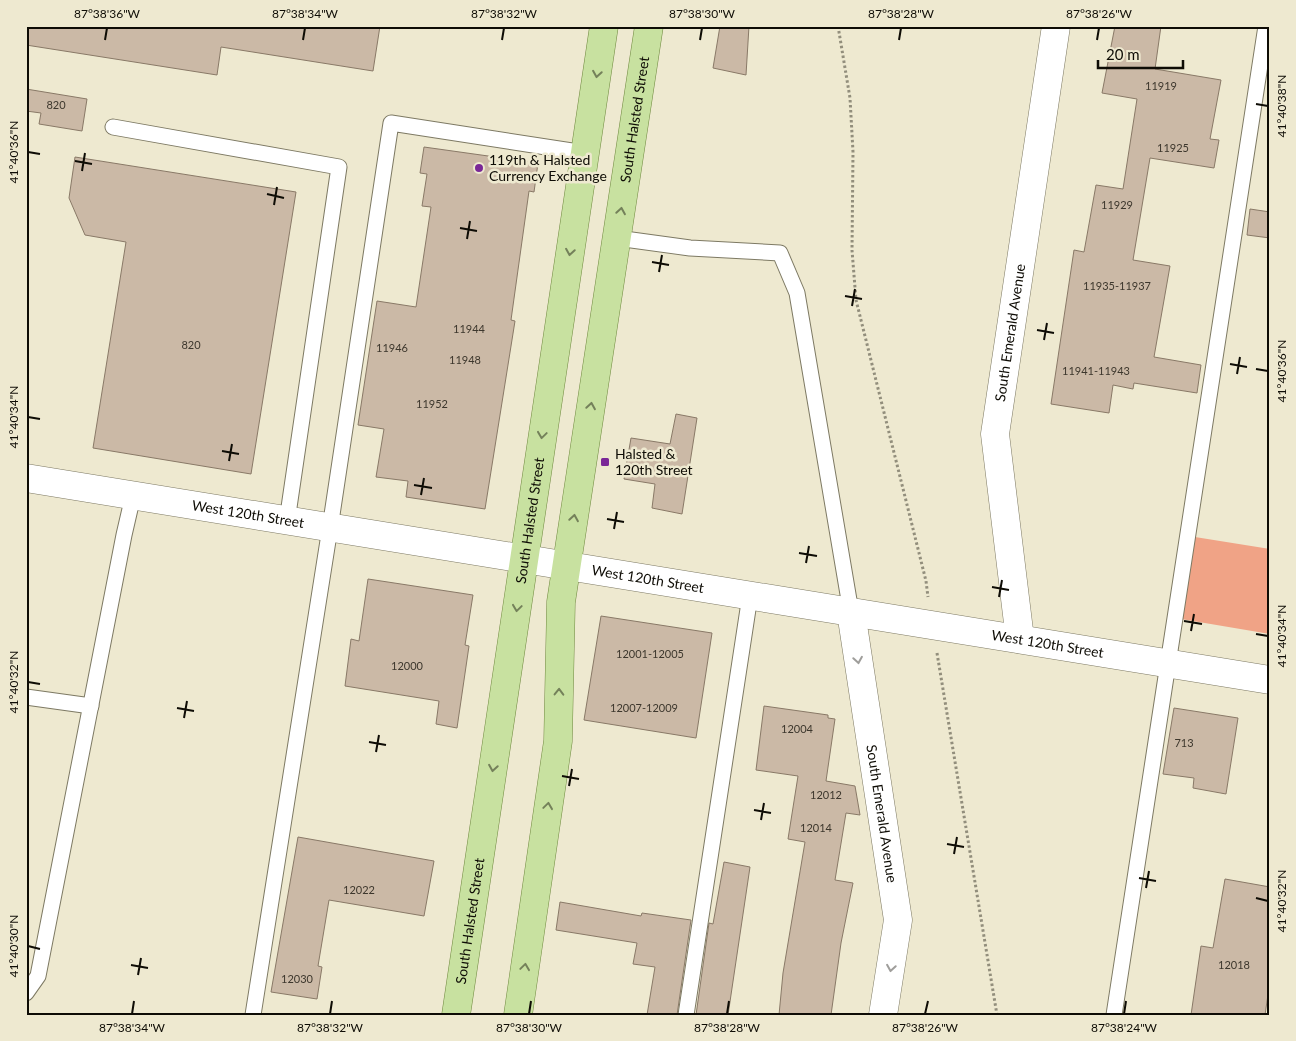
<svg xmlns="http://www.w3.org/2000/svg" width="1296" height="1041" viewBox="0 0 1296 1041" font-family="Lato,sans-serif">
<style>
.green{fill:#f0a386}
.building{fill:#cbb9a6;stroke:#897967}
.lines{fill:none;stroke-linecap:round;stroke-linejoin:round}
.lane-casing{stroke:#7d7963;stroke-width:17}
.street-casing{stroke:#7d7963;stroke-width:29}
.primary-casing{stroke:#708940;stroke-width:29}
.path{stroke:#928e7c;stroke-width:3;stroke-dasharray:2.5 2.5;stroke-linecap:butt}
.lane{stroke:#fff;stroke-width:15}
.street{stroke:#fff;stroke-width:28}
.primary{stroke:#c8e1a0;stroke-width:28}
.oneway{stroke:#74815a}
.oneway2{stroke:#9f9e9b}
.ticks{fill:none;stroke:#0e0c05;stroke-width:2}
.poi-dot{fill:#7a2797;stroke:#eee9d0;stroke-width:2}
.labels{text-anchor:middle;stroke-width:5;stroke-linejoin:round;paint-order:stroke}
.number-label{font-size:11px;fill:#3d372d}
.street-label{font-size:14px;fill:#0e0c05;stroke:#eee9d0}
.poi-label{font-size:14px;fill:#0e0c05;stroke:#eee9d0;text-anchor:start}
.neatline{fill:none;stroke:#0e0c05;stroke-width:2}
.ticks-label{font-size:12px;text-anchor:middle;fill:#0e0c05}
</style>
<rect width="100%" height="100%" fill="#eee9d0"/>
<polygon class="green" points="1195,537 1270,549 1270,634 1181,619"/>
<g class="building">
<polygon points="26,26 380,26 373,71 221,47 217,75 26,45"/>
<polygon points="720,26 749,26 746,75 713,68"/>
<polygon points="1115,26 1161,26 1155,69 1221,80 1210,139 1219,140 1214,168 1150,158 1133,260 1170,266 1154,357 1201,365 1197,393 1134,383 1133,389 1113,385 1109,413 1051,404 1074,250 1084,252 1096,185 1123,189 1137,99 1102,93"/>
<polygon points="26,89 87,99 82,131 39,124 41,113 26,111"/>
<polygon points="424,147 538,163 534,192 529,191 511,320 515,321 485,509 406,497 408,481 376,477 384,429 358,425 377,301 416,307 431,207 422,206 427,174 420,173"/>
<polygon points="75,157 296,192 251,474 93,448 126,242 85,235 69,198"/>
<polygon points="1250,209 1270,212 1270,238 1247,235"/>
<polygon points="676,414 697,418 682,514 652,508 655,484 624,479 631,438 670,444"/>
<polygon points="368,579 473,595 465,645 469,646 457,728 436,724 439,701 345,686 351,639 359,641"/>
<polygon points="601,616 712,633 696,738 584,720"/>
<polygon points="764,706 828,715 828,718 835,719 826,781 855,786 860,815 846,813 835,880 853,883 841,943 831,1015 779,1015 783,973 805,842 788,839 798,776 756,770"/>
<polygon points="1174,708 1238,718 1226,794 1193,788 1194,778 1163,774"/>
<polygon points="298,837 434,861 424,916 329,900 318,966 322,967 317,999 271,992"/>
<polygon points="724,862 750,867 728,1015 696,1015 709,923 713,924"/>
<polygon points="1225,879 1270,887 1270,981 1265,1015 1191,1015 1201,946 1213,948"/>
<polygon points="560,902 641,916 642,913 691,920 677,1015 647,1015 655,967 633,964 637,943 556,930"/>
</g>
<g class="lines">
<g class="lane-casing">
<g id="lane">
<polyline points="113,127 339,167 287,521"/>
<polyline points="617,238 690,248 780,253 797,293 851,612"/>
<polyline points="26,697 91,706"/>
<polyline points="26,993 38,976 124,535 133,496"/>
<polyline points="253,1015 330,528 391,123 585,153"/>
<polyline points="686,1015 750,596"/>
<polyline points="1114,1015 1266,26"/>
</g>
</g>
<g class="street-casing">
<g id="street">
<path id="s1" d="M26,478L1270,680"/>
<path id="s2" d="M851,612L898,920L883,1015"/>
<path id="s3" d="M1020,639L995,434L1056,26"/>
</g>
</g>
<g class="primary-casing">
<g id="primary">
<path id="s4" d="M456,1015L604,26"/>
<path id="s5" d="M518,1015L558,741L561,602L649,26"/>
</g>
</g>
<g class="path">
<polyline points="838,26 850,98 853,152 852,250 856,300 926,581 928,597"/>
<polyline points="937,653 997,1015"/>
</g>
<use href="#lane" class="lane"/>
<use href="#street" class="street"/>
<use href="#primary" class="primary"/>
</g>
<defs><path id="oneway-chevron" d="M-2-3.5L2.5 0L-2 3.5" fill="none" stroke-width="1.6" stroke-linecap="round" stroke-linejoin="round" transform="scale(1.25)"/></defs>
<g class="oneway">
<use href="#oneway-chevron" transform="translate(597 74) rotate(99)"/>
<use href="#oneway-chevron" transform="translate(621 211) rotate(-81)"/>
<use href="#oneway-chevron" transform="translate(570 252) rotate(99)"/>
<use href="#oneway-chevron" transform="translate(591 406) rotate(-81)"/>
<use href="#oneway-chevron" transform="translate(542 435) rotate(98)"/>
<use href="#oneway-chevron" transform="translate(574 518) rotate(-81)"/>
<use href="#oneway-chevron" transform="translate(517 608) rotate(98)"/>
<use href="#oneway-chevron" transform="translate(559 692) rotate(-89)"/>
<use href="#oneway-chevron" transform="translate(493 768) rotate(99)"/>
<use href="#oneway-chevron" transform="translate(548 806) rotate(-82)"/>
<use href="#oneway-chevron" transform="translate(525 967) rotate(-82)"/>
</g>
<g class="oneway2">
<use href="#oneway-chevron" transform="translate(858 660) rotate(81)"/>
<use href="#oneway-chevron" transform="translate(891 968) rotate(99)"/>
</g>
<path class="ticks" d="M105,40L107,28M303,40L305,28M502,40L504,28M700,40L702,28M899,40L901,28M1097,40L1099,28M1256,104L1268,106M28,152L40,154M75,161L92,164M82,171L85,153M267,194L284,198M274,205L277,187M460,228L477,231M467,239L470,221M652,262L669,265M659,272L662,255M845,296L862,299M852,306L855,289M1037,330L1054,333M1044,340L1047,323M1230,364L1247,367M1256,369L1268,371M1237,374L1240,357M28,417L40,419M222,451L239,454M229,461L232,444M414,485L432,488M421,495L424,478M607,519L624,522M614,529L617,512M799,553L817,556M806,563L809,546M992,587L1009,590M999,597L1002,580M1184,621L1202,624M1191,631L1194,614M1256,634L1268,636M28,682L40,684M177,708L194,711M184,718L187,701M369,742L386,745M376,752L379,735M562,776L579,779M569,786L572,769M754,810L771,813M761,820L764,803M947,844L964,847M954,854L957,837M1139,878L1156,881M1146,888L1149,871M1256,898L1268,901M28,946L40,949M131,965L148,968M138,975L141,958M132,1014L134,1001M330,1014L332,1001M529,1014L531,1001M727,1014L729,1001M925,1014L928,1001M1124,1014L1126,1001"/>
<g class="poi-dot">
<circle cx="479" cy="168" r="5"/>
<rect x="600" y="457" width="10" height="10" rx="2.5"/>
</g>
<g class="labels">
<g class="number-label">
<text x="1161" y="90">11919</text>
<text x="56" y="109">820</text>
<text x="1173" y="152">11925</text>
<text x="1117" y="209">11929</text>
<text x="1117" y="290">11935-11937</text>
<text x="469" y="333">11944</text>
<text x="191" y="349">820</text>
<text x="392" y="352">11946</text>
<text x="465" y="364">11948</text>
<text x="1096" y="375">11941-11943</text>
<text x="432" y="408">11952</text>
<text x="650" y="658">12001-12005</text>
<text x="407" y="670">12000</text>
<text x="644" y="712">12007-12009</text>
<text x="797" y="733">12004</text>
<text x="1184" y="747">713</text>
<text x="826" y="799">12012</text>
<text x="816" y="832">12014</text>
<text x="359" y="894">12022</text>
<text x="1234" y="969">12018</text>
<text x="297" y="983">12030</text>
</g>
<g class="street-label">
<text dy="5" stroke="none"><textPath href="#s5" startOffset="904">South Halsted Street</textPath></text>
<text dy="5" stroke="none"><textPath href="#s3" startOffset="309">South Emerald Avenue</textPath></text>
<text dy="5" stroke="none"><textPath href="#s1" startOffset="225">West 120th Street</textPath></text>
<text dy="5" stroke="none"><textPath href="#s4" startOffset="500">South Halsted Street</textPath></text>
<text dy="5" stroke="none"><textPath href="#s1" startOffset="630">West 120th Street</textPath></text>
<text dy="5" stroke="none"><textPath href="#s1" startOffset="1035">West 120th Street</textPath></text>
<text dy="5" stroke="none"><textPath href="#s2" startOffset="204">South Emerald Avenue</textPath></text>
<text dy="5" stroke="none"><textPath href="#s4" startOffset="95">South Halsted Street</textPath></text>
</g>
<g class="poi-label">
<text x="489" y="165">119th &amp; Halsted<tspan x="489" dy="16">Currency Exchange</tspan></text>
<text x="615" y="459">Halsted &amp;<tspan x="615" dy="16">120th Street</tspan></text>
</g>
</g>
<rect width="1296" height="1041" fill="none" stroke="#eee9d0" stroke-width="55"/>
<path d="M1098 60v8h85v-8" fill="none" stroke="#0e0c05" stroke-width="2.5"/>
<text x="1106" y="60" font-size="15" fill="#0e0c05" stroke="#eee9d0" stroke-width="4" paint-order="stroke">20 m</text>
<rect x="28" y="28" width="1240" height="986" class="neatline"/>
<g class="ticks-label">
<text x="107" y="18">87°38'36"W</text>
<text x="305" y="18">87°38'34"W</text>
<text x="504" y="18">87°38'32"W</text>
<text x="702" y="18">87°38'30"W</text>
<text x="901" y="18">87°38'28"W</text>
<text x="1099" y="18">87°38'26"W</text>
<text transform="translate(1282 106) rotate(-90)" y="4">41°40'38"N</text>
<text transform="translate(14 152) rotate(-90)" y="4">41°40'36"N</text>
<text transform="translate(1282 371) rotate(-90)" y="4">41°40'36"N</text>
<text transform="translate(14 417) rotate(-90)" y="4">41°40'34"N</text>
<text transform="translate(1282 636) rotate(-90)" y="4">41°40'34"N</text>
<text transform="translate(14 682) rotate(-90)" y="4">41°40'32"N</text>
<text transform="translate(1282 901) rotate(-90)" y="4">41°40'32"N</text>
<text transform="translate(14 946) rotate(-90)" y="4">41°40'30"N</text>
<text x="132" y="1032">87°38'34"W</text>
<text x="330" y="1032">87°38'32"W</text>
<text x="529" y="1032">87°38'30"W</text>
<text x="727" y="1032">87°38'28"W</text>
<text x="925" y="1032">87°38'26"W</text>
<text x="1124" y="1032">87°38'24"W</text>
</g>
</svg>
